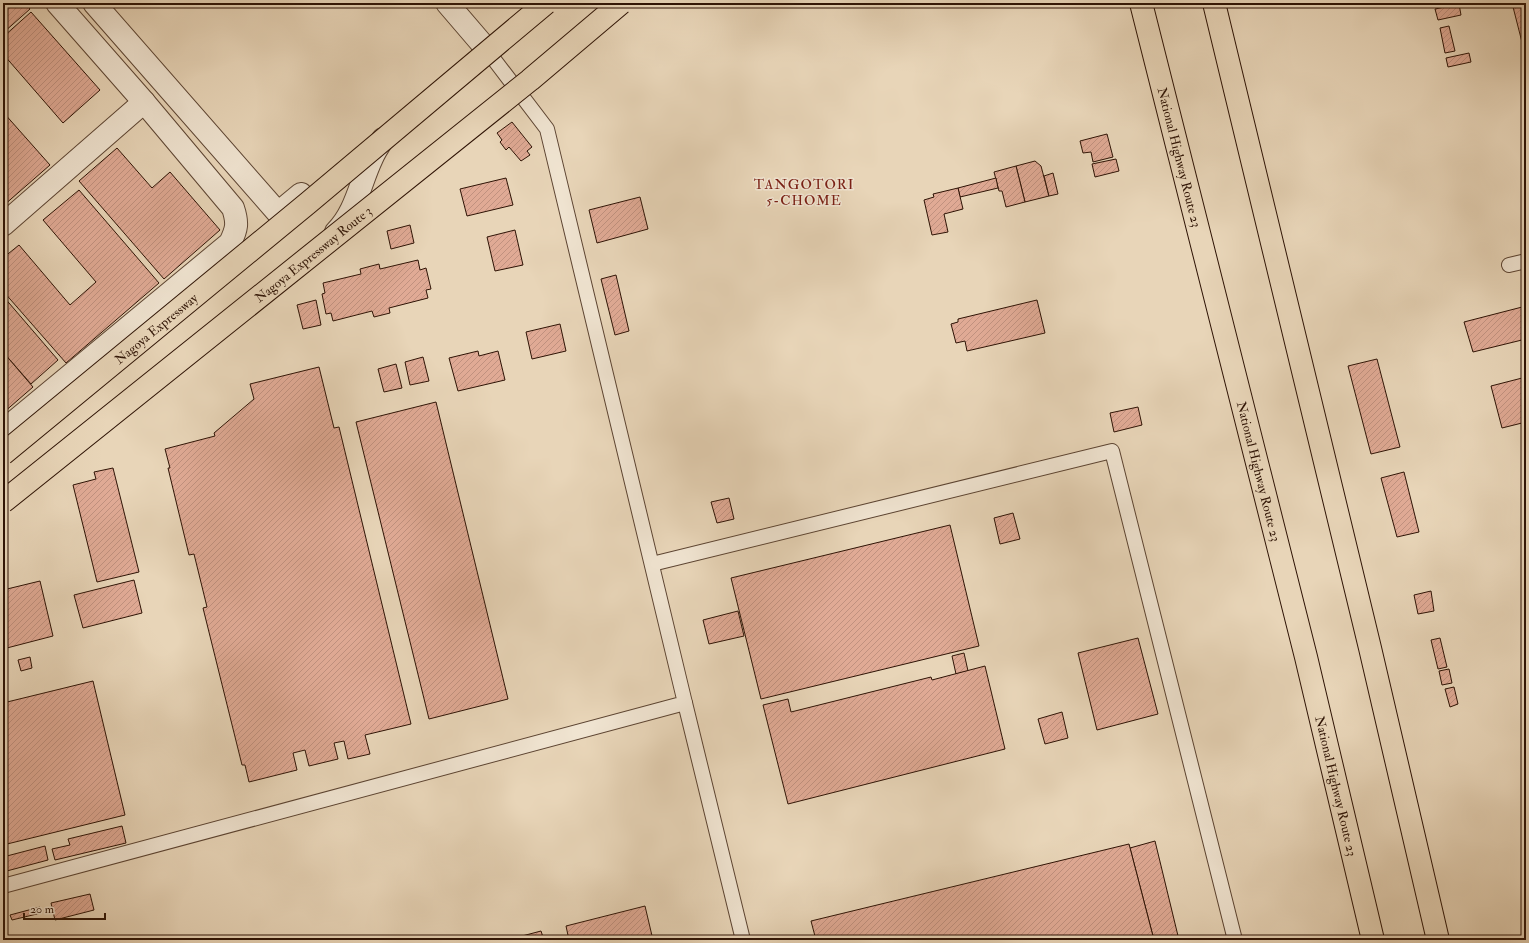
<svg xmlns="http://www.w3.org/2000/svg" width="1529" height="943" viewBox="0 0 1529 943" font-family="'IM FELL Double Pica',serif">
<style>
.building{fill:url(#building-hatch);stroke:#2e1305}
.lines{fill:none;stroke-linecap:round;stroke-linejoin:round}
.lane-casing{stroke:#5c4432;stroke-width:16}
.street-casing{stroke:#5c4432;stroke-width:24}
.highway-casing{stroke:#2e1305;stroke-width:24}
.lane{stroke:#f0e4d1;stroke-width:14}
.street{stroke:#f0e4d1;stroke-width:22}
.highway{stroke:#e8d5b8;stroke-width:22}
.highway-bridge-casing{stroke:#2e1305;stroke-width:24;stroke-linecap:butt}
.highway-bridge{stroke:#e8d5b8;stroke-width:22}
.labels{text-anchor:middle;stroke-width:3;stroke-linejoin:round;paint-order:stroke}
.street-label{font-size:13px;fill:#2e1305;stroke:#f0e4d1}
.neighbourhood-label{font-size:14px;letter-spacing:1px;fill:#7a1f14;stroke:#f0e4d1}
</style>
<defs>
<pattern id="building-hatch" width="6" height="6" patternUnits="userSpaceOnUse"><rect width="6" height="6" fill="#e0aa95"/><path d="M-1 1l2-2M0 6l6-6M5 7l2-2" fill="none" stroke="#c0917f"/></pattern>
</defs>
<rect width="100%" height="100%" fill="#e8d5b8"/>
<filter id="stains"><feTurbulence type="fractalNoise" baseFrequency=".005" numOctaves="4"/><feColorMatrix values="0 0 0 0 .2 0 0 0 0 .09 0 0 0 0 .02 0 0 0 .5 -.17"/></filter>
<radialGradient id="worn" r=".72"><stop offset=".6" stop-color="#630" stop-opacity="0"/><stop offset="1" stop-color="#630" stop-opacity=".3"/></radialGradient>
<g class="building">
<polygon points="3,3 25,3 30,9 3,33"/>
<polygon points="1512,3 1526,3 1526,53 1525,54"/>
<polygon points="1459,4 1461,15 1438,20 1435,9"/>
<polygon points="31,12 100,90 63,123 3,54 3,37"/>
<polygon points="1449,26 1455,51 1445,53 1440,28"/>
<polygon points="1469,53 1471,62 1448,67 1446,58"/>
<polygon points="3,112 50,165 3,206"/>
<polygon points="512,122 532,147 527,151 530,155 521,161 509,147 506,150 500,142 502,140 497,133"/>
<polygon points="1107,134 1113,157 1093,162 1091,152 1083,153 1080,141"/>
<polygon points="117,148 152,188 170,172 220,230 164,279 79,181"/>
<polygon points="1116,159 1119,171 1095,177 1092,164"/>
<polygon points="1035,161 1041,166 1049,196 1025,202 1016,166"/>
<polygon points="1016,166 1025,202 1006,207 1002,191 999,191 994,172"/>
<polygon points="1053,173 1058,194 1049,196 1044,176"/>
<polygon points="506,178 513,205 467,216 460,189"/>
<polygon points="996,178 998,188 960,197 958,188"/>
<polygon points="958,188 963,209 944,214 948,232 932,235 924,200 934,197 933,194"/>
<polygon points="79,190 159,283 66,363 3,291 3,258 19,245 70,305 96,282 43,220"/>
<polygon points="640,197 648,229 597,243 589,210"/>
<polygon points="410,225 414,243 391,249 387,231"/>
<polygon points="515,230 523,265 495,271 487,237"/>
<polygon points="418,260 420,270 426,268 431,289 426,290 428,298 389,308 390,313 374,317 372,311 333,321 331,313 326,314 322,294 325,293 323,283 361,274 360,269 379,264 380,269"/>
<polygon points="616,275 629,331 615,335 601,279"/>
<polygon points="3,296 58,360 31,384 3,352"/>
<polygon points="316,300 321,325 303,329 297,305"/>
<polygon points="1037,300 1045,333 967,351 965,341 956,343 951,324 958,322 958,319"/>
<polygon points="1526,306 1526,339 1473,352 1464,322"/>
<polygon points="560,324 566,351 532,359 526,332"/>
<polygon points="478,351 479,356 498,351 505,380 458,391 449,358"/>
<polygon points="3,352 33,387 3,413"/>
<polygon points="423,357 429,381 410,385 405,362"/>
<polygon points="1377,359 1400,447 1371,454 1348,366"/>
<polygon points="396,364 402,388 384,392 378,369"/>
<polygon points="319,367 334,428 339,427 411,724 365,735 370,754 348,759 344,741 334,743 338,759 309,766 305,750 293,753 297,770 249,782 245,765 242,765 203,608 207,607 194,554 189,555 168,468 170,468 165,449 215,436 214,433 254,399 250,384"/>
<polygon points="1526,377 1526,422 1502,428 1491,386"/>
<polygon points="436,402 508,699 429,719 356,422"/>
<polygon points="1138,407 1142,425 1114,432 1110,413"/>
<polygon points="113,468 139,572 97,582 73,485 96,479 94,472"/>
<polygon points="1404,472 1419,532 1397,537 1381,478"/>
<polygon points="729,498 734,519 717,523 711,502"/>
<polygon points="1013,513 1020,539 1000,544 994,518"/>
<polygon points="950,525 979,646 761,699 731,578"/>
<polygon points="134,580 142,613 83,628 74,595"/>
<polygon points="40,581 53,636 3,649 3,590"/>
<polygon points="1431,591 1434,611 1418,614 1414,595"/>
<polygon points="738,611 744,636 709,644 703,620"/>
<polygon points="1138,638 1158,714 1097,730 1078,653"/>
<polygon points="1440,638 1447,667 1438,669 1431,640"/>
<polygon points="964,653 968,671 956,674 952,656"/>
<polygon points="30,657 32,668 21,671 18,660"/>
<polygon points="985,666 1005,749 788,804 763,705 788,699 791,712 931,677 932,680"/>
<polygon points="1449,669 1452,683 1442,685 1439,671"/>
<polygon points="93,681 125,815 3,845 3,703"/>
<polygon points="1454,687 1458,704 1450,707 1445,689"/>
<polygon points="1062,712 1068,738 1045,744 1038,719"/>
<polygon points="122,826 126,843 55,860 52,849 70,845 68,839"/>
<polygon points="1155,841 1179,940 1154,940 1130,848"/>
<polygon points="1129,844 1154,940 816,940 811,921"/>
<polygon points="45,846 48,860 3,872 3,857"/>
<polygon points="90,894 94,910 55,920 51,903"/>
<polygon points="645,906 653,940 569,940 566,926"/>
<polygon points="40,907 41,913 12,920 10,915"/>
<polygon points="541,931 544,940 507,940"/>
</g>
<g class="lines">
<g class="lane-casing">
<g id="lane">
<polyline points="1509,265 1526,261"/>
<polyline points="652,564 1112,451 1235,940"/>
<polyline points="685,703 743,940"/>
<polyline points="3,886 685,703 547,129 483,45"/>
</g>
</g>
<g class="street-casing">
<g id="street">
<polyline points="94,3 278,213 301,194"/>
<polyline points="447,3 483,45"/>
<polyline points="3,225 144,102"/>
<path d="M336,232C356,212 360,183 372,158C375,151 379,145 383,139"/>
<path d="M3,431L230,243C237,229 238,223 233,208L144,102L57,3"/>
</g>
</g>
<g class="highway-casing">
<g id="highway">
<path id="s1" d="M1141,3L1306,657L1373,940"/>
<polyline points="1214,3 1370,648 1438,940"/>
</g>
</g>
<use href="#lane" class="lane"/>
<use href="#street" class="street"/>
<use href="#highway" class="highway"/>
<g class="highway-bridge-casing">
<g id="highway-bridge">
<path id="s2" d="M3,454L308,203L546,3"/>
<path id="s3" d="M3,502L530,80L621,3"/>
</g>
</g>
<use href="#highway-bridge" class="highway-bridge"/>
</g>
<g class="labels">
<g class="street-label">
<text dy="5" stroke="none"><textPath href="#s1" startOffset="159">National Highway Route 23</textPath></text>
<text dy="5" stroke="none"><textPath href="#s3" startOffset="397">Nagoya Expressway Route 3</textPath></text>
<text dy="5" stroke="none"><textPath href="#s2" startOffset="198">Nagoya Expressway</textPath></text>
<text dy="5" stroke="none"><textPath href="#s1" startOffset="483">National Highway Route 23</textPath></text>
<text dy="5" stroke="none"><textPath href="#s1" startOffset="807">National Highway Route 23</textPath></text>
</g>
<g class="neighbourhood-label">
<text x="804" y="189">TANGOTORI<tspan x="804" dy="16">5-CHOME</tspan></text>
</g>
</g>
<rect width="1529" height="943" fill="none" stroke="#e8d5b8" stroke-width="16"/>
<rect x="4" y="4" width="1521" height="935" fill="none" stroke="#2e1305" stroke-width="2"/>
<rect x="8" y="8" width="1513" height="927" fill="none" stroke="#2e1305"/>
<path d="M24 913v6h81v-6" fill="none" stroke="#2e1305" stroke-width="2"/>
<text x="30" y="913" font-size="12" fill="#2e1305" stroke="#f0e4d1" stroke-width="3" paint-order="stroke">20 m</text>
<rect width="100%" height="100%" filter="url(#stains)"/>
<rect width="100%" height="100%" fill="url(#worn)"/>
</svg>
